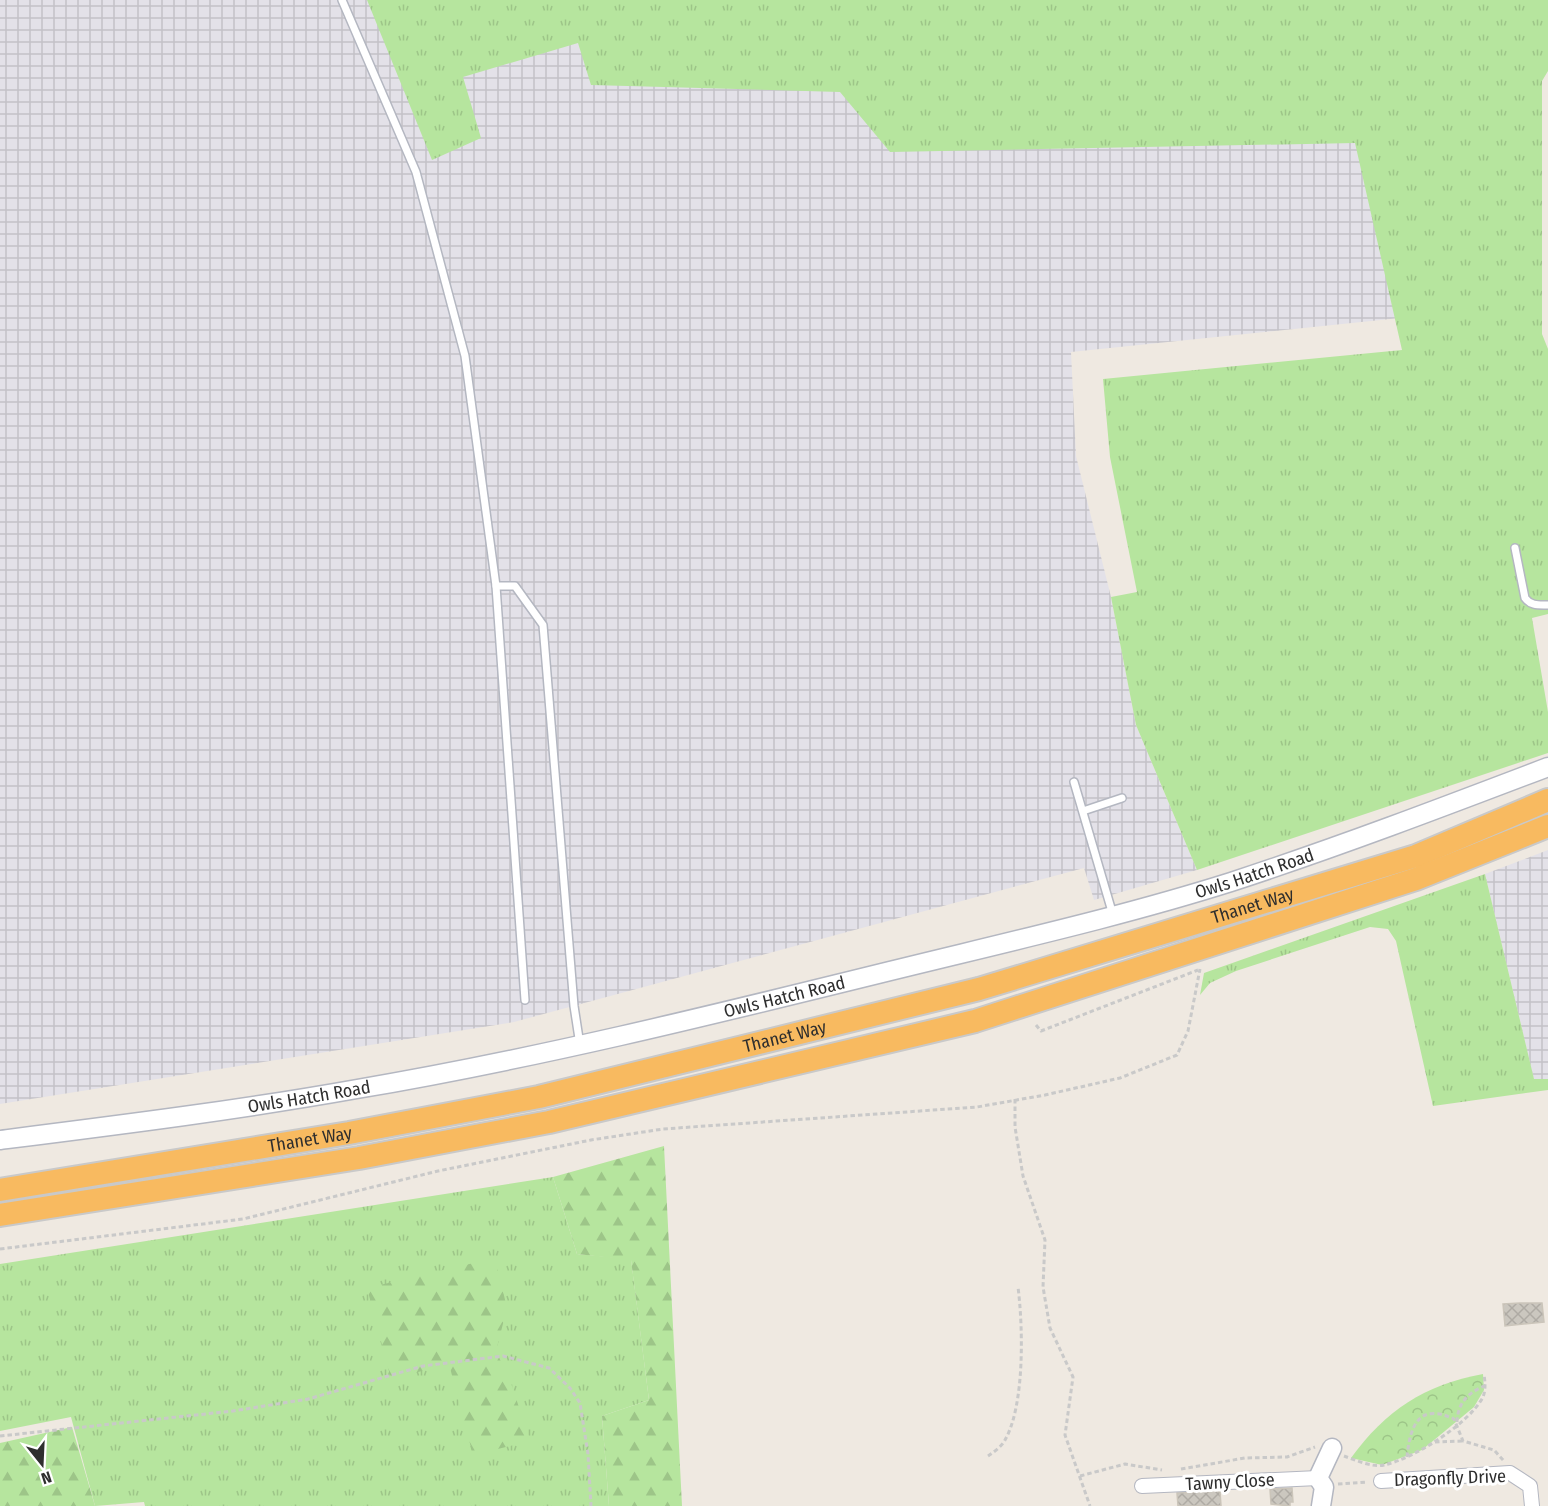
<svg xmlns="http://www.w3.org/2000/svg" width="1548" height="1506" viewBox="0 0 1548 1506" font-family="'Fira Sans Condensed',sans-serif">
<style>
.industrial{fill:url(#industrial-grid)}
.grass{fill:url(#grass-tufts)}
.forest{fill:url(#forest-firs)}
.park{fill:url(#park-crowns)}
.building{fill:url(#building-cross-hatch);stroke:#cbc5ba;stroke-width:1.5}
.lines{fill:none;stroke-linecap:round;stroke-linejoin:round}
.service-casing{stroke:#b4b7c1;stroke-width:10}
.minor-casing{stroke:#b4b7c1;stroke-width:16}
.tertiary-casing{stroke:#b4b7c1;stroke-width:21}
.trunk-casing{stroke:#c9c9c9;stroke-width:26}
.path{stroke:#c9c9c9;stroke-width:3;stroke-dasharray:4.5 3;stroke-linecap:butt}
.service{stroke:#fff;stroke-width:7}
.minor{stroke:#fff;stroke-width:14}
.tertiary{stroke:#fff;stroke-width:18}
.trunk{stroke:#f8ba60;stroke-width:22}
.labels{text-anchor:middle;stroke-width:6;stroke-linejoin:round;paint-order:stroke}
.street-label{font-size:18px;fill:#2e2e2e;stroke:#fff}
</style>
<defs>
<pattern id="industrial-grid" width="8" height="8" patternUnits="userSpaceOnUse" patternTransform="scale(1.5)"><rect width="8" height="8" fill="#e3e1e8"/><path d="M0 4h8M4 0v8" fill="none" stroke="#c3c1c7"/></pattern>
<pattern id="grass-tufts" width="24" height="20" patternUnits="userSpaceOnUse" patternTransform="scale(1.5)"><rect width="24" height="20" fill="#b6e59e"/><path d="M3 7l-1-3M5 7V3M7 7l1-3M15 17l-1-3M17 17v-4M19 17l1-3" fill="none" stroke="#9dc588"/></pattern>
<pattern id="forest-firs" width="22" height="20" patternUnits="userSpaceOnUse" patternTransform="scale(1.5)"><rect width="22" height="20" fill="#b6e59e"/><path d="M5 1l3.5 6h-7zM16 11l3.5 6h-7z" fill="#9dc588"/></pattern>
<pattern id="park-crowns" width="20" height="18" patternUnits="userSpaceOnUse" patternTransform="scale(1.5)"><rect width="20" height="18" fill="#b6e59e"/><path d="M2 6a3 3 0 1 1 6 0M12 15a3 3 0 1 1 6 0" fill="none" stroke="#9dc588"/></pattern>
<pattern id="building-cross-hatch" width="8" height="8" patternUnits="userSpaceOnUse" patternTransform="scale(1.5)"><rect width="8" height="8" fill="#cbc7bf"/><path d="M0 0l8 8M0 8l8-8" fill="none" stroke="#afaba4"/></pattern>
</defs>
<rect width="100%" height="100%" fill="#efe9e1"/>
<g class="industrial">
<polygon points="0,0 1321,0 1400,318 1071,352 1076,456 1111,597 1136,725 1197,870 1094,900 1084,868 514,1022 0,1104"/>
<polygon points="1548,850 1548,1079 1534,1080 1485,874"/>
</g>
<g class="grass">
<polygon points="367,0 1548,0 1548,71 1542,81 1542,334 1548,349 1548,614 1532,618 1548,712 1548,753 1197,870 1136,725 1111,597 1137,592 1110,457 1103,379 1402,350 1355,143 890,152 840,92 591,85 578,43 463,77 481,138 432,160"/>
<polygon points="1485,874 1534,1079 1548,1079 1548,1090 1433,1106 1396,941 1388,929 1370,927 1236,971 1210,983 1200,995 1204,973"/>
<polygon points="553,1177 577,1254 631,1259 649,1400 602,1416 609,1506 145,1506 144,1502 95,1506 71,1417 0,1431 0,1264"/>
</g>
<g class="forest">
<polygon points="664,1146 682,1506 609,1506 602,1416 649,1400 631,1260 577,1254 553,1177"/>
<polygon points="495,1258 507,1308 496,1351 511,1383 530,1441 473,1455 449,1364 391,1379 367,1288"/>
<polygon points="72,1427 95,1506 0,1506 0,1443"/>
</g>
<path class="park" d="M1483,1374L1484,1390L1474,1407L1422,1450L1382,1465L1351,1458C1386,1410 1424,1385 1483,1374Z"/>
<g class="building">
<polygon points="1520,1303 1542,1303 1544,1322 1505,1326 1503,1304"/>
<polygon points="1292,1488 1293,1502 1290,1502 1290,1506 1271,1504 1270,1489"/>
<polygon points="1220,1491 1221,1506 1178,1506 1177,1493"/>
</g>
<g class="lines">
<g class="service-casing">
<g id="service">
<polyline points="342,0 416,172 465,356 496,586 525,1000"/>
<path d="M1515,548L1525,598C1531,606 1538,605 1548,605"/>
<polyline points="496,586 515,586 543,625 574,1006 580,1045"/>
<polyline points="1074,782 1113,915"/>
<polyline points="1083,811 1122,798"/>
</g>
</g>
<g class="minor-casing">
<g id="minor">
<polyline points="1381,1481 1510,1473 1530,1486 1532,1506"/>
<polyline points="1142,1486 1318,1478"/>
</g>
</g>
<g class="tertiary-casing">
<g id="tertiary">
<path id="s1" d="M0,1140C119,1125 239,1110 357,1089C534,1059 708,1016 882,973C999,944 1117,918 1231,882C1338,847 1443,807 1548,767"/>
<polyline points="1321,1506 1324,1487 1318,1478 1332,1448"/>
</g>
</g>
<g class="trunk-casing">
<g id="trunk">
<path id="s2" d="M0,1190L349,1133L539,1097L979,989L1416,856L1548,800"/>
<polyline points="0,1215 359,1158 549,1122 975,1021 1416,879 1548,826"/>
</g>
</g>
<g class="path">
<polyline points="1036,1025 1041,1031 1198,970"/>
<polyline points="1015,1099 1015,1127 1023,1176 1045,1240 1043,1287 1050,1328 1073,1377 1065,1435 1090,1506"/>
<polyline points="0,1249 243,1219 438,1171 591,1140 663,1129 977,1107 1045,1095 1120,1078 1177,1055 1188,1031 1200,969"/>
<path d="M1457,1422C1458,1402 1468,1393 1486,1385"/>
<polyline points="0,1436 233,1411 308,1399 423,1366 503,1356 549,1368 570,1388 580,1403 588,1454 591,1506"/>
<polyline points="1435,1442 1463,1441"/>
<path d="M988,1456C994,1452 1002,1446 1005,1440C1025,1405 1023,1326 1018,1287"/>
<path d="M1344,1456C1355,1460 1373,1468 1384,1465C1413,1459 1469,1424 1483,1397C1486,1389 1485,1382 1484,1374"/>
<path d="M1407,1457C1410,1427 1418,1402 1454,1419L1463,1441L1494,1450L1504,1461"/>
<polyline points="1181,1469 1245,1458 1287,1457 1315,1447"/>
<polyline points="1080,1476 1125,1464 1162,1470"/>
<polyline points="1338,1484 1367,1482"/>
</g>
<use href="#service" class="service"/>
<use href="#minor" class="minor"/>
<use href="#tertiary" class="tertiary"/>
<use href="#trunk" class="trunk"/>
</g>
<g class="labels">
<g class="street-label">
<text dy="6" stroke="none"><textPath href="#s1" startOffset="1284">Owls Hatch Road</textPath></text>
<text dy="6" stroke="none"><textPath href="#s2" startOffset="1286">Thanet Way</textPath></text>
<text dy="6" stroke="none"><textPath href="#s1" startOffset="798">Owls Hatch Road</textPath></text>
<text dy="6" stroke="none"><textPath href="#s2" startOffset="800">Thanet Way</textPath></text>
<text dy="6" stroke="none"><textPath href="#s1" startOffset="312">Owls Hatch Road</textPath></text>
<text dy="6" stroke="none"><textPath href="#s2" startOffset="314">Thanet Way</textPath></text>
<text transform="translate(1450 1478) rotate(-2)" y="6">Dragonfly Drive</text>
<text transform="translate(1230 1482) rotate(-3)" y="6">Tawny Close</text>
</g>
</g>
<g transform="translate(42 1464) rotate(162)" stroke="#ffffff" stroke-width="4.5" paint-order="stroke">
<path d="M0-4.5L10 22L0 15L-10 22Z" fill="#2e2e2e"/>
<text y="-9" font-size="16" font-weight="bold" text-anchor="middle" fill="#2e2e2e">N</text>
</g>
</svg>
